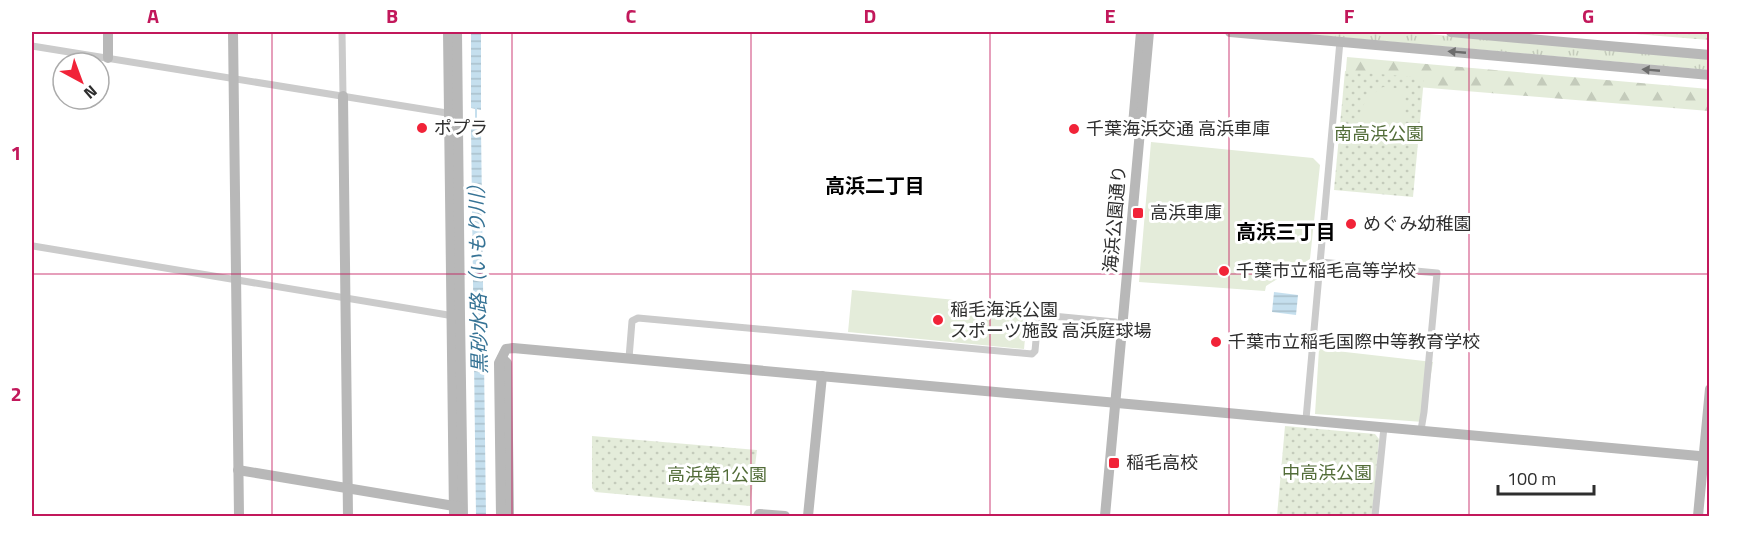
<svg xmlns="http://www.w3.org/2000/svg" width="1741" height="548" viewBox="0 0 1741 548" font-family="'Titillium Web','Noto Sans JP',sans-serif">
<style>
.grass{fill:url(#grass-tufts)}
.forest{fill:url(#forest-firs)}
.park{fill:url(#park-dots)}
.pitch{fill:#e4ecda}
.water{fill:url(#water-rules)}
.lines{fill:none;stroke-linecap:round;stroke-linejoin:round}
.stream{stroke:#c5dfee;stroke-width:2}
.street{stroke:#cbcbcb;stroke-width:7}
.secondary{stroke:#b8b8b8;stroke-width:10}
.oneway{fill:#6c6c6c}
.grid{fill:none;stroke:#c2185b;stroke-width:1.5;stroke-opacity:0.55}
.poi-dot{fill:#f12338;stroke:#fff;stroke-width:2}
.labels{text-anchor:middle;stroke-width:6;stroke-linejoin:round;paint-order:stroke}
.poi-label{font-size:18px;fill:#2e2e2e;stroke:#fff;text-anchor:start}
.park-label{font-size:18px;fill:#526c38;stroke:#fff}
.street-label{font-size:18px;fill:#2e2e2e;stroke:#fff}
.neighbourhood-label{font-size:20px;font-weight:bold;fill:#000;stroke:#fff}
.water-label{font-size:20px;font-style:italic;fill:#367395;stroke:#fff}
.neatline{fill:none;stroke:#c2185b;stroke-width:2}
.grid-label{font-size:20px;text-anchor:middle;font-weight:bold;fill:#c2185b}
</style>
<defs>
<pattern id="grass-tufts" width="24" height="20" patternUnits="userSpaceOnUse" patternTransform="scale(1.5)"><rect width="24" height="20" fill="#e4ecda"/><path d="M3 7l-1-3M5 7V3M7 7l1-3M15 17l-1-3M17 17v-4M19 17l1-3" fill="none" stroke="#c4cbbb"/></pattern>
<pattern id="forest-firs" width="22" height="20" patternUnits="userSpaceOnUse" patternTransform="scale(1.5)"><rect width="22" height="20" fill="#e4ecda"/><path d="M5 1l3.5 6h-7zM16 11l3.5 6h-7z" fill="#c4cbbb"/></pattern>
<pattern id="park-dots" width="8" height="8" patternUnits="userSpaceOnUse" patternTransform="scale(1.5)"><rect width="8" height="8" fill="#e4ecda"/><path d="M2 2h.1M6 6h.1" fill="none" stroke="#c4cbbb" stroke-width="1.8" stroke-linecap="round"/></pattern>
<pattern id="water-rules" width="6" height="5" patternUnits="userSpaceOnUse" patternTransform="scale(1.5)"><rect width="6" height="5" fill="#c5dfee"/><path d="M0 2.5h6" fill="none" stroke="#aac0cc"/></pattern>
</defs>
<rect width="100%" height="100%" fill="#fff"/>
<polygon class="grass" points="1282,32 1407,32 1709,59 1709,70"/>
<polygon class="forest" points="1347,57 1709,89 1709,111 1345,81"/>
<g class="park">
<polygon points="1611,32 1709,32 1709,40"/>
<polygon points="1345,71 1424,78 1413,197 1334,190"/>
<polygon points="1285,426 1375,434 1379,439 1372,516 1277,516"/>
<polygon points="592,436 757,450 750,506 595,492 592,488"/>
</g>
<g class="pitch">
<path d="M1383,87L1405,89L1402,132L1357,125C1361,105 1366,97 1383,87Z"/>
<polygon points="1151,142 1313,158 1320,165 1310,259 1266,286 1265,291 1139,282"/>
<polygon points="852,290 1028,307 1024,349 848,332"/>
<polygon points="1319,349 1433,362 1423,422 1315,414"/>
</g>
<g class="water">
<polygon points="471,32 481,32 481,110 471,108"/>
<polygon points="471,128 481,129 486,516 476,516"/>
<polygon points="1274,292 1298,295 1296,315 1272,312"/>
</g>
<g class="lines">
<polyline class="stream" points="476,108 476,130"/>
<g class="street">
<polyline points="342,32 343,96"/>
<polyline points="32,46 453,114"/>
<polyline points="33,246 454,316"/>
<polyline points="1320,262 1437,273 1424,412 1421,430"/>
<polyline points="629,358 632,321 638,318 1032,354 1035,351 1038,318 1042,315 1115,322"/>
<polyline points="1306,419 1340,41"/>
<polyline points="1375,516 1384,427"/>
</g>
<g class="secondary">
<polyline points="108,32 108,58"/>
<polyline points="233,32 239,516"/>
<polyline points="448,32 454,516"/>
<polyline points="457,32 460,316 463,516"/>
<polyline points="1230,32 1710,75"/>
<polyline points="1451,32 1710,55"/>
<polyline points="343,96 348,516"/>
<polyline points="1133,125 1141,32"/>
<polyline points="502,358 507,363 509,516"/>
<polyline points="238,470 460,507"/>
<polyline points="501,516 499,363 506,349 513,348 1710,457"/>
<polyline points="758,516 759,514 785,516"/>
<polyline points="808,516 822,376"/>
<polyline points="1105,516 1149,32"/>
<polyline points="1698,516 1710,389"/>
</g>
</g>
<defs><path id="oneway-solid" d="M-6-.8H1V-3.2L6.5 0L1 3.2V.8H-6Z" transform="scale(1.5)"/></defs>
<g class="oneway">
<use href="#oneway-solid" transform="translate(1457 52) rotate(-175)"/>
<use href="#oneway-solid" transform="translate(1651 70) rotate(-175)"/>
</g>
<path class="grid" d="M272,32V516M512,32V516M751,32V516M990,32V516M1229,32V516M1469,32V516M32,274H1710"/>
<g class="poi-dot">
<circle cx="422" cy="128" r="6"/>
<circle cx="1074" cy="129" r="6"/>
<rect x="1132" y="207" width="12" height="12" rx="3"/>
<circle cx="1351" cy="224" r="6"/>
<circle cx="1224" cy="271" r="6"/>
<circle cx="938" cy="320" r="6"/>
<circle cx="1216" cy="342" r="6"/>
<rect x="1108" y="457" width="12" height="12" rx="3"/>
</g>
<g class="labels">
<g class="poi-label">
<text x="434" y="134">ポプラ</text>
<text x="1086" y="135">千葉海浜交通 高浜車庫</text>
<text x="1150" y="219">高浜車庫</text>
<text x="1363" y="230">めぐみ幼稚園</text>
<text x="1236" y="277">千葉市立稲毛高等学校</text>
<text x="950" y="316">稲毛海浜公園<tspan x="950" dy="21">スポーツ施設 高浜庭球場</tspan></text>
<text x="1228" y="348">千葉市立稲毛国際中等教育学校</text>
<text x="1126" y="469">稲毛高校</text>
</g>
<g class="park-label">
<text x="1379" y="140">南高浜公園</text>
<text x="1327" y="479">中高浜公園</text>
<text x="717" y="481">高浜第1公園</text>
</g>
<g class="street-label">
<text transform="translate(1115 219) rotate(-85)" y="6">海浜公園通り</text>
</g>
<g class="neighbourhood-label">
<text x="875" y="193">高浜二丁目</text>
<text x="1286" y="239">高浜三丁目</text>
</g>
<g class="water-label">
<text transform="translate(478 274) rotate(-91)" y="7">黒砂水路（いもり川）</text>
</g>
</g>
<rect width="1741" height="548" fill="none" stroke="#ffffff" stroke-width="66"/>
<g transform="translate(81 81) rotate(139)"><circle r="28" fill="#ffffff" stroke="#ababab" stroke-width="1.5"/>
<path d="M0-4.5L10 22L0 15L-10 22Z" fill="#f12338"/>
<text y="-9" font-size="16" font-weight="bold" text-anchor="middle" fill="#2e2e2e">N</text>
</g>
<path d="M1498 485v9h96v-9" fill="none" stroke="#2e2e2e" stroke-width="3"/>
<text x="1507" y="485" font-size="18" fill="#2e2e2e" stroke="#ffffff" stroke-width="4.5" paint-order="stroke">100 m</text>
<rect x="33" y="33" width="1675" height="482" class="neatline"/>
<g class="grid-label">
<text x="153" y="23">A</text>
<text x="392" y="23">B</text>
<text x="631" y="23">C</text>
<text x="870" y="23">D</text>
<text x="1110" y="23">E</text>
<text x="1349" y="23">F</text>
<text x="1588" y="23">G</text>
<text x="16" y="160">1</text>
<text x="16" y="401">2</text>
</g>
</svg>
